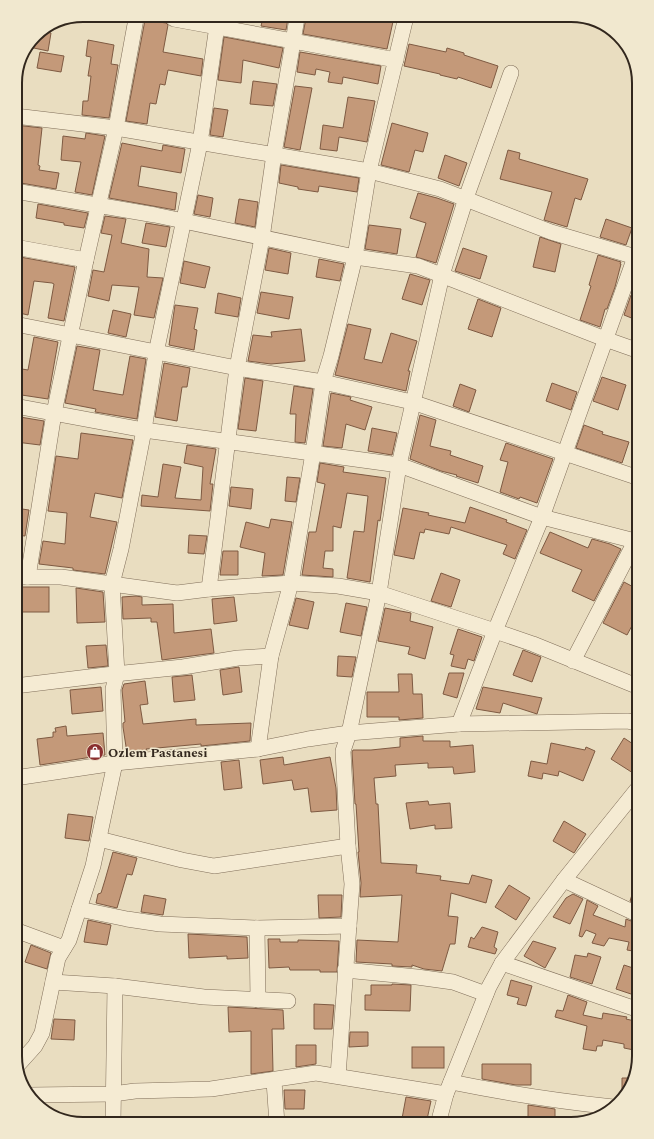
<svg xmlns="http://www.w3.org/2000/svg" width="654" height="1139" viewBox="0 0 654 1139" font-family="Spectral,serif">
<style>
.building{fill:#c49979;stroke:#7e5a42}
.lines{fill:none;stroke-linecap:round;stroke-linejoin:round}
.minor-casing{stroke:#816f5a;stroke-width:16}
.minor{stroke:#f5ebd3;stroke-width:15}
.labels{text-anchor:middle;stroke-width:3;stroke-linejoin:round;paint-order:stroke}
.poi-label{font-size:13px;font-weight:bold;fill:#32271d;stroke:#f1e8cf;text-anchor:start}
.rim{fill:none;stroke:#32271d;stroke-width:2}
</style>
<rect width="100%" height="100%" fill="#e9ddc0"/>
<g class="building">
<polygon points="334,17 351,20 351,17 394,17 387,49 303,34 306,18"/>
<polygon points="263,18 288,18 286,30 261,26"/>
<polygon points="145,20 166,23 168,25 163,52 203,59 201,76 168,70 165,85 160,84 156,104 150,103 147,124 126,121"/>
<polygon points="41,31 51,33 48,51 29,47 35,35"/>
<polygon points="224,37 283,48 279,68 243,60 241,83 218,80"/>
<polygon points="88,40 114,45 111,64 118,65 109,118 82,115 83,101 88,101 91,76 88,76 91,57 86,56"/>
<polygon points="409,44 446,52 447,48 464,53 464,55 498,66 491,88 458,77 457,79 440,75 440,74 404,66"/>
<polygon points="40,52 64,56 61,72 37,68"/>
<polygon points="300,52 381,66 378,84 343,77 342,84 328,82 330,72 316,69 315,75 297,72"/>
<polygon points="253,81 277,84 273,106 250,104"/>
<polygon points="295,86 312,88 300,150 284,147"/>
<polygon points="348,97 375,101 367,142 339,137 337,151 320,149 323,125 343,128"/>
<polygon points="214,108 228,110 223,137 210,135"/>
<polygon points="392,123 428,133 423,152 415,150 409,172 381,165"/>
<polygon points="15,125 42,128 38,165 40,166 39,170 59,173 56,189 15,182"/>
<polygon points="86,133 105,136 92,195 75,192 81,162 61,160 63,136 85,139"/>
<polygon points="122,143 162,151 163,145 185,149 181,173 141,166 138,186 177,193 175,210 109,198"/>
<polygon points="508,150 520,153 519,159 588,179 581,200 575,198 567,227 544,220 552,192 500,179"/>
<polygon points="445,155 467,163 459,186 438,178"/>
<polygon points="281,165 359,178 357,192 319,186 318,192 298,189 298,187 279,183"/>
<polygon points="418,193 437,198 454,204 436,263 416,257 426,223 410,218"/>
<polygon points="198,195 213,198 210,217 194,214"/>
<polygon points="239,199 258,202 255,227 235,223"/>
<polygon points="38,204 88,213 84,228 64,225 64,223 36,218"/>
<polygon points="105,216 126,219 121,243 149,249 147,277 163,278 154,318 134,315 139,287 112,285 109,301 88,296 93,270 104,272 112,235 101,233"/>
<polygon points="606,219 632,228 626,245 600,237"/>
<polygon points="146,223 170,227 166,247 142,243"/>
<polygon points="369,225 401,229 397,254 365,249"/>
<polygon points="540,237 561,244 555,272 533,267"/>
<polygon points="269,248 291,253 288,274 265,270"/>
<polygon points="463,248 487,256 480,279 455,271"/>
<polygon points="598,255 621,262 620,264 621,264 615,287 607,309 605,309 600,327 580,320 591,286 589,285"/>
<polygon points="20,257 75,267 64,321 48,318 54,284 52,283 34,281 28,315 15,312 15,287 16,287"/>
<polygon points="319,259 344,264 340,281 316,277"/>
<polygon points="184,261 210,267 205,288 180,283"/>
<polygon points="410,274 430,280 422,305 402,299"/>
<polygon points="261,292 293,297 289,319 257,313"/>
<polygon points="218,293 241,298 238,317 215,313"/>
<polygon points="631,295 639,298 639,321 624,315"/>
<polygon points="478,299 501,308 492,337 468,329"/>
<polygon points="175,305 198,308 194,329 197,330 194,350 169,345"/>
<polygon points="113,310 131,314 126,337 108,333"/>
<polygon points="348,324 371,329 364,359 382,363 391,333 417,341 408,371 410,371 406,391 335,375"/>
<polygon points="301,329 305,361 271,364 248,361 253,335 272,337 271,332"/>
<polygon points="34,337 58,342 48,399 15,394 16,368 28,370"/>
<polygon points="77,346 100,350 93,390 123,395 130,356 146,359 137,419 95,412 96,409 65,403"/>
<polygon points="164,363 190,368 187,387 182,387 177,421 155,417"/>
<polygon points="602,377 626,385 618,410 593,401"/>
<polygon points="245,378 263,381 256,431 238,429"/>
<polygon points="552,383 577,392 571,410 546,401"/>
<polygon points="460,384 476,390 469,412 453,406"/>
<polygon points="294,386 313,389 305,443 295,442 296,414 290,414"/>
<polygon points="331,393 351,397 350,400 372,407 365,430 346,424 342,448 323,446"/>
<polygon points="420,415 436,420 430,446 451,451 450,455 483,466 478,483 456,476 457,475 441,471 410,459"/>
<polygon points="20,417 44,421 40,445 16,442"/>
<polygon points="584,425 603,432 602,434 629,442 622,463 576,448"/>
<polygon points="372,428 397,433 392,455 368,451"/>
<polygon points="81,433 133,440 122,498 95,493 90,517 117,522 105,574 73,570 73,568 39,564 43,541 65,544 67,513 48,511 56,456 78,459"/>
<polygon points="506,443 553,459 537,503 520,497 519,499 500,492 508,462 500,460"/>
<polygon points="187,445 216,449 210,484 213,484 210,511 141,506 142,495 158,497 163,464 181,467 175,498 201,500 203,467 184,463"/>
<polygon points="320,463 344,467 343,472 386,478 380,521 378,520 370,582 347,578 354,531 364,532 368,496 347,493 341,528 333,526 333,551 325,551 323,568 333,569 333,577 302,575 309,532 316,532 325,484 317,482"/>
<polygon points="287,477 300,478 296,502 285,501"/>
<polygon points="231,487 253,489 251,509 229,506"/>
<polygon points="470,507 507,520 506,522 527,530 515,559 503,554 507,545 451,527 449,534 425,529 424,533 420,532 414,559 394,555 403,508 429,513 428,515 465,523"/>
<polygon points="15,508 29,510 25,536 15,535"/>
<polygon points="271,519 292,522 283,575 262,576 265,553 240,547 246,522 269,528"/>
<polygon points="550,532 588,548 592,539 610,544 621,549 594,601 572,591 582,570 540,553"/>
<polygon points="189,535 207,536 204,554 188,553"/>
<polygon points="223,551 238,551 238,575 220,575"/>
<polygon points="441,573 460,580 451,607 431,601"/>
<polygon points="624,582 639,590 639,604 632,619 635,620 627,635 603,623"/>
<rect x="15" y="587" width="34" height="25"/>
<polygon points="76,588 103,592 105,622 77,623"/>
<polygon points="136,596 142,597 142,605 173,604 174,633 211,629 214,653 162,660 157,622 151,622 151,618 123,619 122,597"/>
<polygon points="234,597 237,621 214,624 212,599"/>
<polygon points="296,598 314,602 308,629 289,625"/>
<polygon points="346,603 367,607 361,636 340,632"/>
<polygon points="385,608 411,613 410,621 433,627 425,659 408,654 410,647 378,641"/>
<polygon points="458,629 482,637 474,661 468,659 465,669 451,666 454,655 450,654"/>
<polygon points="106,645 108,666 88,668 86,646"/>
<polygon points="523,650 541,657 532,682 513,675"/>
<polygon points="338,656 356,657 352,677 337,676"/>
<polygon points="239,667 242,692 223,695 220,670"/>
<polygon points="449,673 464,673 457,698 443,694"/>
<polygon points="398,674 412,674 413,694 422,694 423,718 399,720 399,717 367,717 367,692 399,692"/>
<polygon points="192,675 195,700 174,702 172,677"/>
<polygon points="145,681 148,704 140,705 143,724 196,719 196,725 251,723 250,741 201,746 201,744 146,749 147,751 127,753 123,727 123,723 125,722 122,690 124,684"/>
<polygon points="101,687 103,711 72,714 70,690"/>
<polygon points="483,687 542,698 537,714 503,703 500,713 476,709"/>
<polygon points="66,726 67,736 103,733 105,755 40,765 37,739 53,737 53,732 56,732 55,728"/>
<polygon points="423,736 423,741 450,741 450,747 473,745 475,772 454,774 453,767 428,768 428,763 395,765 396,776 374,778 376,804 378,804 381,863 417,865 416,873 441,876 440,880 469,884 472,875 492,880 486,903 451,893 448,916 458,917 455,944 450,944 442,971 424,969 412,965 412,967 392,966 392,964 356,962 357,940 398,942 402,895 360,897 361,883 358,852 359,852 356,804 355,804 352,752 353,750 371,750 400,747 400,738"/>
<polygon points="624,738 639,748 639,764 633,773 611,759"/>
<polygon points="551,743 585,750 586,747 595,751 583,781 559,771 558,776 543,773 542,779 528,776 531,761 547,764"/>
<polygon points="283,757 284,765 330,757 336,788 337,810 311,812 308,788 294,790 292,780 263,784 260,760"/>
<polygon points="239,760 242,788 224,790 221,762"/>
<polygon points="428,801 429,805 450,803 452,828 435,829 435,825 410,829 406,803"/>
<polygon points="68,814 93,817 89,841 65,838"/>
<polygon points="564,821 586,834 574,853 553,841"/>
<polygon points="113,852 137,858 132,875 127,874 117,908 96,903 98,894 101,893 105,880"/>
<polygon points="637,879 639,879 639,905 630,901"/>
<polygon points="509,885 530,898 516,920 495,907"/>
<polygon points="573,894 583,899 570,924 553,917 566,898"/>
<polygon points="144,895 166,899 163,915 141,912"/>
<polygon points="318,895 342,895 341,917 319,918"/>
<polygon points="587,900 598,906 593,915 625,927 626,919 639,924 639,952 627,950 629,942 609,938 604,946 592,943 596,934 586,930 582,937 579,936"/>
<polygon points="88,920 111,925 107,945 84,942"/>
<polygon points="482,927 498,932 494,947 497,949 495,954 468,947 471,937 474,939"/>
<polygon points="188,934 247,937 248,958 227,959 227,956 189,958"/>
<polygon points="268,939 280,939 280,942 298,942 298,940 339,941 337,972 320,972 320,970 290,970 289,967 269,968"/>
<polygon points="533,941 556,948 545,968 524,956"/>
<polygon points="31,945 51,953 47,969 25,962"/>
<polygon points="588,953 601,957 592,984 570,977 575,955 587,957"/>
<polygon points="624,965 639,970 639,991 637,996 616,989"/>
<polygon points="511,980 532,986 526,1006 517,1004 519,998 507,995"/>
<polygon points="392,984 411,985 410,1011 365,1010 365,995 371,995 371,985 392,985"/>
<polygon points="568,995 587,1002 583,1015 602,1019 603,1013 627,1017 626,1019 639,1022 639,1051 624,1048 624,1044 603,1040 602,1046 597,1046 596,1051 583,1049 587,1026 555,1017 557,1010 563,1011"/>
<polygon points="314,1004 334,1005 332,1029 314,1029"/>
<polygon points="228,1007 283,1010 284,1029 272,1029 273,1071 251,1074 251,1031 229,1032"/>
<polygon points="54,1019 75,1020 74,1040 51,1039"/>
<polygon points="350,1032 368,1032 368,1046 349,1047"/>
<polygon points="296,1045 316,1045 316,1064 296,1067"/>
<rect x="412" y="1047" width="32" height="21"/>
<polygon points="482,1064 531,1064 531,1085 516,1085 482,1079"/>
<polygon points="622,1078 632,1078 628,1094 622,1099"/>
<polygon points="284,1090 305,1090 304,1109 285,1109"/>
<polygon points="406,1097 431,1101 426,1124 401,1124"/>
<polygon points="528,1105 555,1109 555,1124 528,1124"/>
</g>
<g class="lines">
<g class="minor-casing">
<g id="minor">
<polyline points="174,19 396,60"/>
<polyline points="15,116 116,128 369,171 440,189 551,232 639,258"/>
<polyline points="15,191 155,215 355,257 418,266 605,339 639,351"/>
<polyline points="15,247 86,260"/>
<polyline points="15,324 237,368 323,382 412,402 639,478"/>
<polyline points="15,406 144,430 399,465 542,517 639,542"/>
<polyline points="15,577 61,577 177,593 209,589 291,583 338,586 379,593 495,631 533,644 639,687"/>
<polyline points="28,577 54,413 86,260 116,128 136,19"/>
<polyline points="209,589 237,368 262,238 274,154 297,18"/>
<polyline points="573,661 639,534"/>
<polyline points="15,686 105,675 183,667 238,658 271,656"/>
<polyline points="459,724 495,631 542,517 635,257"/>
<polyline points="258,749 271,656 291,583 313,453 323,382 331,356 355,257 369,171 406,17"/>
<polyline points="15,778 115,763 258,749 308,739 349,733 459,724 628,721 639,724"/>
<polyline points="99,839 182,860 214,866 348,846"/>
<polyline points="564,880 639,915"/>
<polyline points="79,909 127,919 160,924 257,928 349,926"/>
<polyline points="257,928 258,1000"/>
<polyline points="15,930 64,948"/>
<polyline points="502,963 639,1010"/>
<polyline points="345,970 417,977 453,982 486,994"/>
<polyline points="53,982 115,986 204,997 288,1001"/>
<polyline points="17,1066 35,1046 42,1033 58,958 69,940 93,866 115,763 113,689 117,674 112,584 121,549 144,430 156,353 200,143 218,19"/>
<polyline points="338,1076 352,884 348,846 343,751 349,733 379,593 399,465 442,275 466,198 511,73"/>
<polyline points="274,1081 277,1124"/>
<path d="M451,1082C505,1093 558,1101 613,1107"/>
<polyline points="30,1095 113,1094 135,1091 211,1089 316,1073 446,1094"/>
<polyline points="113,1124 115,986"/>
<polyline points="438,1124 446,1094 489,987 502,963 564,880 639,787"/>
</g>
</g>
<use href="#minor" class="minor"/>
</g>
<defs>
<g id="shop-disc" transform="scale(0.9)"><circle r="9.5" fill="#8a2f2f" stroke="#f1e8cf"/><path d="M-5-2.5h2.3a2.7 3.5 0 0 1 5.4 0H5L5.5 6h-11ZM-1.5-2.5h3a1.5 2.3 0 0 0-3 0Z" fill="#fff"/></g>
</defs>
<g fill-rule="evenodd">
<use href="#shop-disc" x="95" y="752"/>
</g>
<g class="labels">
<g class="poi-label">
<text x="108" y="757">Ozlem Pastanesi</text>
</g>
</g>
<path d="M0 0H654V1139H0ZM83 22H571A61 61 0 0 1 632 83V1056A61 61 0 0 1 571 1117H83A61 61 0 0 1 22 1056V83A61 61 0 0 1 83 22Z" fill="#f1e8cf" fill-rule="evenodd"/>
<path class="rim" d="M83 22H571A61 61 0 0 1 632 83V1056A61 61 0 0 1 571 1117H83A61 61 0 0 1 22 1056V83A61 61 0 0 1 83 22Z"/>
</svg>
